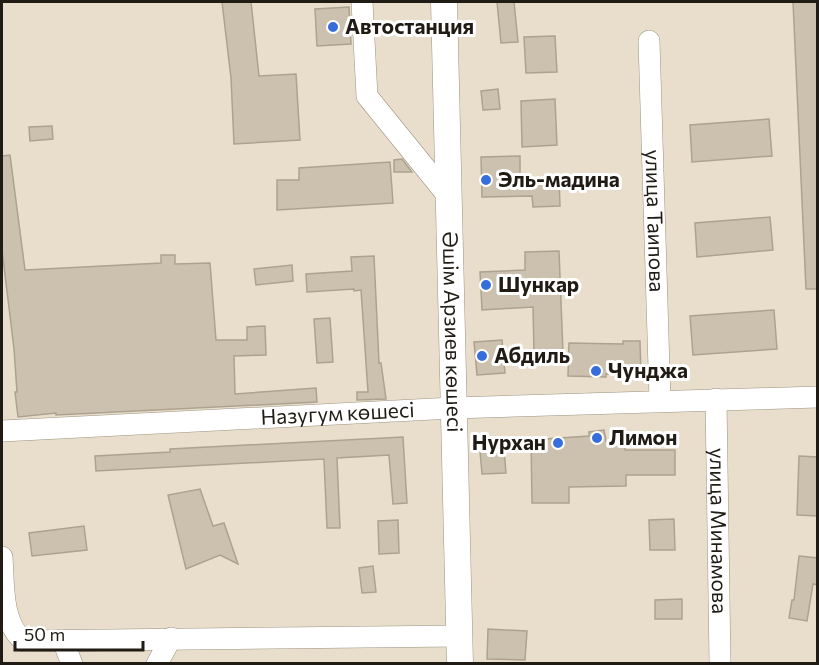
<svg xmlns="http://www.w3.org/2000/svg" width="819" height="665" viewBox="0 0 819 665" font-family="Commissioner,sans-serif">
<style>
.building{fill:#cbc1ae;stroke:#aca290;stroke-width:1.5}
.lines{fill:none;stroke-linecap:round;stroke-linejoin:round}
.minor-casing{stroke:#9c9280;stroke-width:22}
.major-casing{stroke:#9c9280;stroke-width:27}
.minor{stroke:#fff;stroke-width:21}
.major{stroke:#fff;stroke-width:26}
.poi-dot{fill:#386ddc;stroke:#fff;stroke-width:2}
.labels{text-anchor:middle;stroke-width:6;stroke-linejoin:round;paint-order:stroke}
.poi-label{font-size:21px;font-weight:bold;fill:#201c15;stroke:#fff;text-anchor:start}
.street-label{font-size:21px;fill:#201c15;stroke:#fff}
</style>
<rect width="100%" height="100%" fill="#e9decb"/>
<g class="building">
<polygon points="222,2 251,2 259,76 296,74 300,140 234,144 231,78"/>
<polygon points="497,2 514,2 518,42 501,43"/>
<polygon points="793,2 818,2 818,289 806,289"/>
<polygon points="349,7 351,44 317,46 315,9"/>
<polygon points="555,36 557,72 526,73 524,37"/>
<polygon points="498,89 500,109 483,110 481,91"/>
<polygon points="555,99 557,145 522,147 521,101"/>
<polygon points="769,119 772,156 692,162 690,125"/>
<polygon points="52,126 53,139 30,141 29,127"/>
<polygon points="10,155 25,270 161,263 161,255 175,255 175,264 210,263 216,340 247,340 247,327 265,326 266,355 234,356 235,394 316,388 317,402 56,415 56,413 18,417 15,392 17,392 14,349 2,250 2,156"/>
<polygon points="520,156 520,180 559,178 560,206 533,207 532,196 482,197 481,157"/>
<polygon points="402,159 412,172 394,172 394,160"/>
<polygon points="390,162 393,203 277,210 277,180 299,180 299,168"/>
<polygon points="770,217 773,250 697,257 695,223"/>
<polygon points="559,251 563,353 534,353 533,307 482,310 480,272 525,270 525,252"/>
<polygon points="374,256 379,363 381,363 386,399 357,400 357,392 368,392 361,290 354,291 354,289 307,292 306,274 352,271 351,257"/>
<polygon points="292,265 293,281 256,285 254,269"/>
<polygon points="774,310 777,349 693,355 690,316"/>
<polygon points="330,318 333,362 317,363 314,319"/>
<polygon points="502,340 505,373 477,375 474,342"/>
<polygon points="623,341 640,341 641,374 606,374 606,377 568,376 569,343 623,344"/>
<polygon points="604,430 606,441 625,441 625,450 675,450 675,475 626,475 626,486 569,487 569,503 532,503 531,440 589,436 589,432"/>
<polygon points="403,437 407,503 393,504 389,455 337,458 340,528 327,528 324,459 96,471 95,456 170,452 170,449"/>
<polygon points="503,438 506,473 482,474 479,440"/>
<polygon points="799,456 818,457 818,516 797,515"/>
<polygon points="200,489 213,526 224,523 238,564 220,555 186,569 168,495"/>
<polygon points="674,519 675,550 650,550 649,520"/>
<polygon points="398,520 399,553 379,554 378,521"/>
<polygon points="84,526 87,550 32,556 29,533"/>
<polygon points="799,556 818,558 818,585 813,584 807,621 789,618 792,600 794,600"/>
<polygon points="373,566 376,592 362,593 359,568"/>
<polygon points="682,599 682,619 655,619 655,600"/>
<polygon points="488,629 527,631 525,660 487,659"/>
</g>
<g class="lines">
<g class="minor-casing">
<g id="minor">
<polyline points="362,2 367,96 448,196"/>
<path id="s1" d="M649,41L660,401"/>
<path id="s2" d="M716,399L720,664"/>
<path id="s3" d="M2,431L453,408L818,397"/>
<path d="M2,557C4,584 1,623 24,641L459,636"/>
<polyline points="63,641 72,664"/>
<polyline points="157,664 171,638"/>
</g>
</g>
<g class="major-casing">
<g id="major">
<path id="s4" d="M444,2L460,664"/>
</g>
</g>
<use href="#minor" class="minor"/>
<use href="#major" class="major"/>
</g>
<g class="poi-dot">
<circle cx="333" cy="27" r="6"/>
<circle cx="486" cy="180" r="6"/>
<circle cx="486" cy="285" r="6"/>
<circle cx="482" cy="356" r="6"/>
<circle cx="596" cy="371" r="6"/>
<circle cx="597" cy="438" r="6"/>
<circle cx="558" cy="443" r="6"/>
</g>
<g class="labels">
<g class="poi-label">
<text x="345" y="34">Автостанция</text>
<text x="498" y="187">Эль-мадина</text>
<text x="498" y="292">Шункар</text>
<text x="494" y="363">Абдиль</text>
<text x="608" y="378">Чунджа</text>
<text x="609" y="445">Лимон</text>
<text x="546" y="450" text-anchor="end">Нурхан</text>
</g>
<g class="street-label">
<text dy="7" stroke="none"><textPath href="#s1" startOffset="180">улица Таипова</textPath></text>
<text dy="7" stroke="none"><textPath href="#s4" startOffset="330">Әшім Арзиев көшесі</textPath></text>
<text dy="7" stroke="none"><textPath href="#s3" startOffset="336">Назугум көшесі</textPath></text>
<text dy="7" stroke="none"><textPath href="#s2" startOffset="132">улица Минамова</textPath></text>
</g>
</g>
<rect width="819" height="665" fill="none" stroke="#201c15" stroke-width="6"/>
<path d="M15 641v9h128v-9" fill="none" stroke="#201c15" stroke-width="3"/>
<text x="24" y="641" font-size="18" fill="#201c15" stroke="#ffffff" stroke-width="4.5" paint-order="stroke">50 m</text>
</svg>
